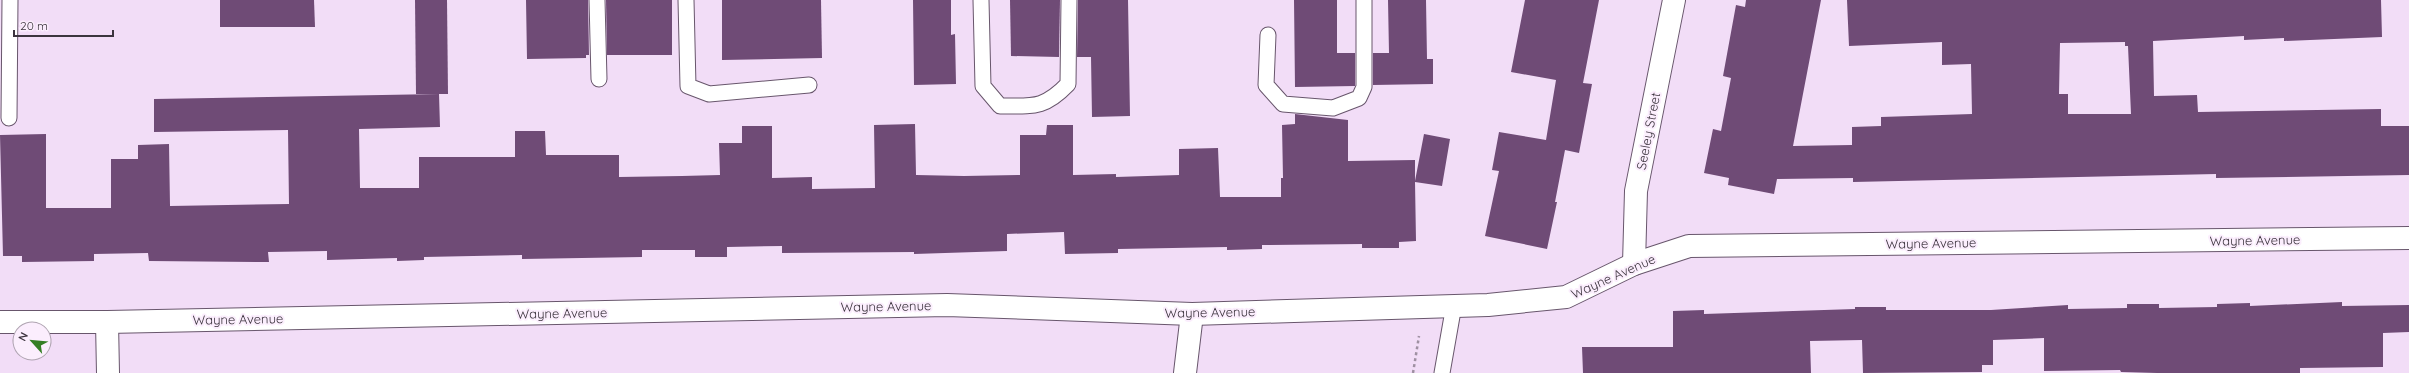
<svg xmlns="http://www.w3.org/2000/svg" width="2409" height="373" viewBox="0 0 2409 373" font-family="Quicksand,sans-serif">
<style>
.building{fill:#6f4b76;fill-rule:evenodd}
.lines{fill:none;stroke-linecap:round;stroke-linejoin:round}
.lane-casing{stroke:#68566c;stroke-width:17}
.street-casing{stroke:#68566c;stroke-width:24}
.path{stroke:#9f90a2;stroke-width:2.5;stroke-dasharray:3 3;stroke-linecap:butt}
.lane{stroke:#fff;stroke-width:15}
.street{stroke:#fff;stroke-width:22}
.labels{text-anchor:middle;stroke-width:4;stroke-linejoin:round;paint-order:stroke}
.street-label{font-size:13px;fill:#3c343e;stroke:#fbeefd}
</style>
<rect width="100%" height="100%" fill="#f2ddf7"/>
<g class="building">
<polygon points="220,0 314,0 315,27 220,27"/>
<polygon points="415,0 447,0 448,94 416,94"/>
<polygon points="526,0 588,0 589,55 586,55 586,58 527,59"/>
<polygon points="606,0 672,0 672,55 607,55"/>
<polygon points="722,0 821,0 822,58 722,60"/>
<polygon points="913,0 951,0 951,35 955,34 956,84 914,85"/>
<polygon points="1010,0 1060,0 1059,57 1011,56"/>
<polygon points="1078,0 1128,0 1130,116 1092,117 1091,57 1077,57"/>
<polygon points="1294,0 1337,0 1337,53 1355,53 1355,86 1295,87"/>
<polygon points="1388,0 1426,0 1427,59 1433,59 1433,84 1373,85 1373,53 1389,53"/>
<polygon points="1525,0 1599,0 1583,83 1592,84 1579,153 1565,150 1555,202 1557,202 1547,249 1485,236 1499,171 1492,170 1499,132 1546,140 1556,80 1511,72"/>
<path d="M1746,0H1821L1793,146L1852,145V127L1881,126V117L1972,114L1971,64L1942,65V42L1849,46L1847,0H2381L2382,37L2284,41V38L2244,40V36L2153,41L2154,96L2197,95L2198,112L2381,109V126H2409V175L2216,178V174L1853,182V178L1777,179L1774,194L1728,185L1729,178L1704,173L1713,129L1721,131L1731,78L1723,76L1736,5L1745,7ZM2125,42V46H2128L2131,114H2068V94H2059L2060,43Z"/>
<polygon points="439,94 440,127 359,129 360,188 419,188 419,157 515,157 515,131 545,131 546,155 619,155 619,177 682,176 720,175 719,143 742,143 742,126 772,126 772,178 812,177 812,189 875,188 874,125 915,124 916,175 964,176 1020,175 1020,135 1046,135 1047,125 1073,125 1073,175 1116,174 1116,177 1179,175 1179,149 1218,148 1220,197 1281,197 1281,178 1283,178 1282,125 1295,124 1295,114 1348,120 1348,161 1415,160 1415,181 1424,134 1450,139 1442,186 1415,182 1416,241 1399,242 1399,248 1362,248 1362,244 1262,245 1262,249 1227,250 1227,247 1118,249 1118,253 1065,254 1064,232 1007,234 1007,251 914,254 914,252 782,253 782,246 727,247 727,257 695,257 695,250 642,250 642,257 522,259 522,255 424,257 424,260 397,261 397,258 327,260 327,251 268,252 269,262 149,261 148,253 94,254 94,261 22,262 22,256 3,256 0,135 46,134 46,208 111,208 111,159 138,159 138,145 169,144 170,206 289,204 288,130 154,132 154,99"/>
<polygon points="2342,302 2342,306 2409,305 2409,332 2383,333 2383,367 2300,368 2300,373 2157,373 2121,372 2120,370 2044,371 2044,338 1993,340 1993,365 1982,365 1982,372 1863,373 1862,340 1810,341 1811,373 1583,373 1582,347 1673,347 1673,311 1704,310 1704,314 1855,309 1855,307 1886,307 1886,310 1991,310 2068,305 2068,309 2127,308 2127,304 2159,304 2159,308 2217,307 2217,304 2250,303 2250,306"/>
</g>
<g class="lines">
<g class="lane-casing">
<g id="lane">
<polyline points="597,0 599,79"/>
<polyline points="686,0 688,86 709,94 809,85"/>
<path d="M981,0L983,86L1000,106C1033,106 1044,109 1068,84L1069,0"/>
<polyline points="1268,35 1266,85 1283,104 1333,108 1359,98 1364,87 1364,0"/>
<polyline points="9,118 10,0"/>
<polyline points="1442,373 1454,305"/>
</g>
</g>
<g class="street-casing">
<g id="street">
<polyline points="1634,264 1636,191 1674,0"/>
<polyline points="0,322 107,322 947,305 1192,314 1488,305 1566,297 1634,264 1689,246 2409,238"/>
<polyline points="107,322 108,373"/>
<polyline points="1185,373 1192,314"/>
</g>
</g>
<polyline class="path" points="1413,373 1419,336"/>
<use href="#lane" class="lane"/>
<use href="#street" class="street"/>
</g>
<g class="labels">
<g class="street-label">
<text transform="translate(1648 131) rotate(-79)" y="5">Seeley Street</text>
<text transform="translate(2255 240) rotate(-1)" y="5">Wayne Avenue</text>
<text transform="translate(1931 243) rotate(-1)" y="5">Wayne Avenue</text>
<text transform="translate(1613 276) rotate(-24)" y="5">Wayne Avenue</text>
<text transform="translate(886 306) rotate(-1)" y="5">Wayne Avenue</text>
<text transform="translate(1210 312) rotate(-1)" y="5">Wayne Avenue</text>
<text transform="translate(562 313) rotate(-1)" y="5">Wayne Avenue</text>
<text transform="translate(238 319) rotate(-1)" y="5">Wayne Avenue</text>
</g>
</g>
<g transform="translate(32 341) rotate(297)"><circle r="19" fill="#fbeefd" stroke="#afa4b1"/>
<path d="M0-3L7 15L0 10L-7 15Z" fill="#347e24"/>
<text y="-6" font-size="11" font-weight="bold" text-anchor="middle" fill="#3c343e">N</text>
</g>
<path d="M14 30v6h99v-6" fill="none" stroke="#3c343e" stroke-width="2"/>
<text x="20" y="30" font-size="12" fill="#3c343e" stroke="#fbeefd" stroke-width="3" paint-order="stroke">20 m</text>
</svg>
